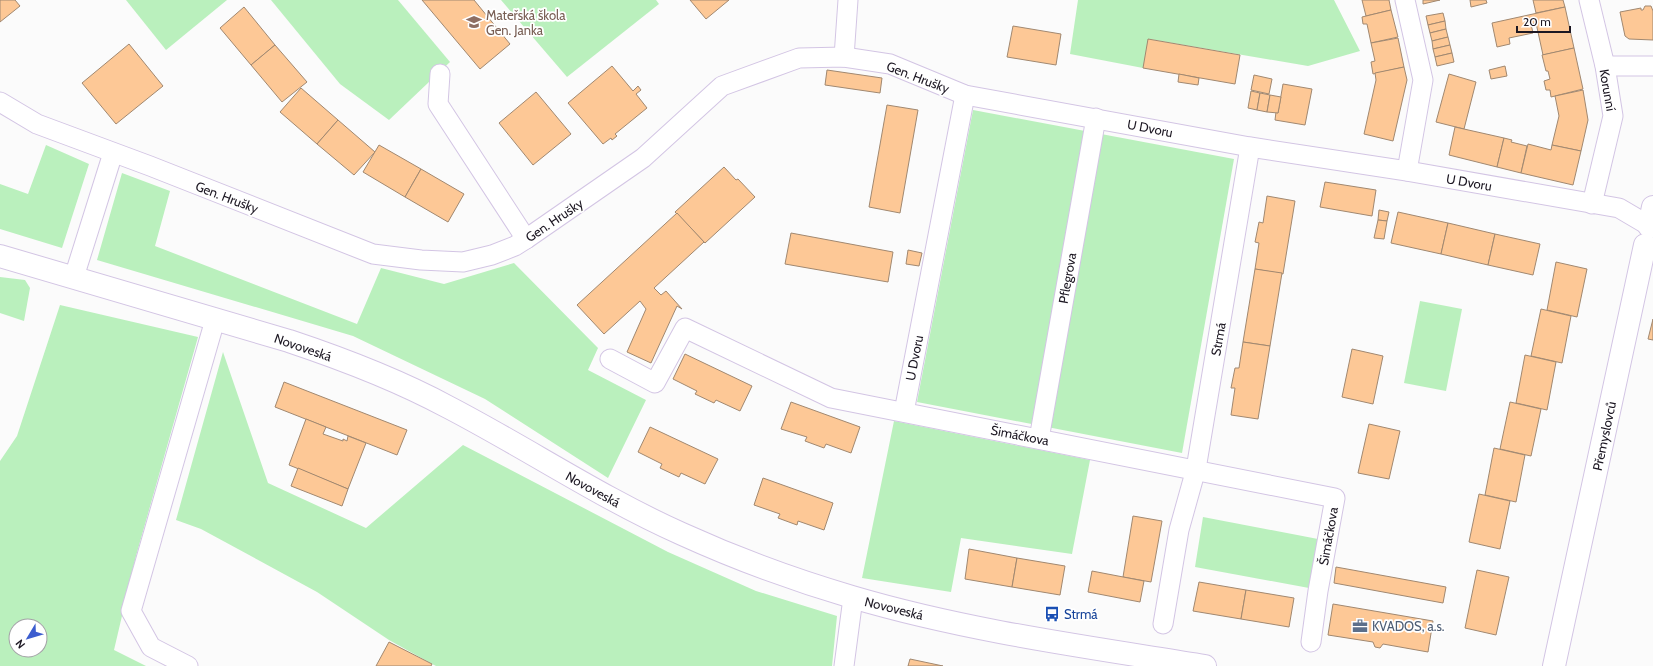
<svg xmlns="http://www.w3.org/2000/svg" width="1653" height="666" viewBox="0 0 1653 666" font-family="Cabin,sans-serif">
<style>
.green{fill:#baf0bd;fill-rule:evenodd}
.building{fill:#fdc896;stroke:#a18870}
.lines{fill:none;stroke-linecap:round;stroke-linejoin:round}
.street-casing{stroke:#d3c5e4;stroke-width:21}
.secondary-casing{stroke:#d3c5e4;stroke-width:24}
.street{stroke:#fff;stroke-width:19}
.secondary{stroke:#fff;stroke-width:22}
.labels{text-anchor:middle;stroke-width:3.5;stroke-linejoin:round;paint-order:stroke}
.education-label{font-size:13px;fill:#785e54;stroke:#fff;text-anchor:start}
.street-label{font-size:13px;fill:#1c1722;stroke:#fff}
.transit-label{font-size:13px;fill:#164399;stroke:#fff;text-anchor:start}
.service-label{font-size:13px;fill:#4e5e75;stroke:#fff;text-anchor:start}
</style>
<rect width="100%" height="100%" fill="#fbfbfb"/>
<g class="green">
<polygon points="126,0 227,0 166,50"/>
<polygon points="271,0 398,0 450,62 389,120 340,84"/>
<polygon points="501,0 656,0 659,4 567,77"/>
<polygon points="1078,0 1334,0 1360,51 1308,66 1149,39 1143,68 1070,54"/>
<polygon points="973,110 1234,159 1182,453 917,402"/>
<polygon points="46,145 89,164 62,248 0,229 0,184 28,194"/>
<polygon points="122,173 170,191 155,246 357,324 381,268 444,284 514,263 598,348 588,370 646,400 608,478 485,399 353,336 97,260"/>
<polygon points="0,277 25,280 30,288 24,321 0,313"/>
<polygon points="1420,301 1462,309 1446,391 1404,383"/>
<path d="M60,305L198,337L136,556L114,650L146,666H0V461L17,436ZM16,626H40V650H16Z"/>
<polygon points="223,352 268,483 366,528 463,445 668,552 756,591 837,616 832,666 436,666 432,664 389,640 317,592 201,529 176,520"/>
<polygon points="894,421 1090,460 1072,554 961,538 951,592 862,578"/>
<polygon points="1203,517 1318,539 1309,588 1195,567"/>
</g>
<g class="building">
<polygon points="0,0 15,0 20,6 0,22"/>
<polygon points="422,0 474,0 510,44 480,69"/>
<polygon points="690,0 729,0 706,19"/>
<polygon points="1362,0 1389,0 1391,10 1366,16"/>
<polygon points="1423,0 1440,0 1423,4"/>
<polygon points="1470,0 1486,0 1487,3 1471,7"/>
<polygon points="1533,0 1563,0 1565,7 1536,13"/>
<polygon points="1645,6 1651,6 1653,11 1653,40 1629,39 1625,36 1620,12 1641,8 1641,10 1643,10"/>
<polygon points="244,7 275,45 251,65 220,28"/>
<polygon points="1565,7 1574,48 1543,55 1536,23 1531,24 1533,33 1509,38 1510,44 1497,47 1492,23"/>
<polygon points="1391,10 1398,37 1371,43 1367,24 1363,24 1362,17"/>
<polygon points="1443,13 1445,21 1428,25 1426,16"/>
<polygon points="1445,21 1446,29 1430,33 1428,25"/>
<polygon points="1013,26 1061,34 1056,65 1007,57"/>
<polygon points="1446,29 1448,37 1432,41 1430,33"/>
<polygon points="1448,37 1450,45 1433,49 1432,41"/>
<polygon points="1398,38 1404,67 1373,74 1371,62 1375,61 1371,43"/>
<polygon points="1148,39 1240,55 1235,84 1143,68"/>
<polygon points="129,44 163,86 116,124 82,83"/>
<polygon points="275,45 307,82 282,102 251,65"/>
<polygon points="1450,45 1452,53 1435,57 1433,49"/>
<polygon points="1574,48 1583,89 1551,97 1550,90 1546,90 1544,81 1550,79 1548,71 1546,71 1542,55"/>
<polygon points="1452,53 1454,62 1437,66 1435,57"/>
<polygon points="612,66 633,91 638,86 641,90 636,94 647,108 615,134 617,136 612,140 611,138 603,144 568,103"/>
<polygon points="1505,66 1507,76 1491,79 1489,70"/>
<polygon points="1404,67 1407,80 1393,141 1364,134 1376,80 1375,73"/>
<polygon points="827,70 882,78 880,93 825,85"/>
<polygon points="1179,74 1199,78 1198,85 1178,82"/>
<polygon points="1449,74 1476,82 1464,129 1436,122"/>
<polygon points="1254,75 1272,79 1269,94 1251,90"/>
<polygon points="1283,84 1312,89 1305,125 1275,120 1276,112 1278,113"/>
<polygon points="301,88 338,120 317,144 280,112"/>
<polygon points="1583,90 1588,120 1581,151 1552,145 1559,116 1555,96"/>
<polygon points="1251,91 1260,93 1257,110 1248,108"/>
<polygon points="536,92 571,134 533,165 499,123"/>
<polygon points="1260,93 1270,95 1267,112 1257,110"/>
<polygon points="1270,95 1281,97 1278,113 1267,112"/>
<polygon points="887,105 918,110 900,213 869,207"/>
<polygon points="338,120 375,152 354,175 317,144"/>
<polygon points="1455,127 1504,138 1497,167 1449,155"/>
<polygon points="1504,138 1512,140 1511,142 1527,146 1521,173 1497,167"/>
<polygon points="1528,144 1551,150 1552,145 1581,151 1573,185 1521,173"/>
<polygon points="379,145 421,169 405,197 363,172"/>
<polygon points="724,167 736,180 738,179 755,197 705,243 675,212"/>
<polygon points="421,169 464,194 448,222 405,197"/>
<polygon points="1325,182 1376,190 1372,216 1320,207"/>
<polygon points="1267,196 1295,201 1283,274 1255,269 1259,243 1255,242 1259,222 1263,223"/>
<polygon points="1379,210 1389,212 1387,221 1378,220"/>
<polygon points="1398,212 1448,223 1441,254 1391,243"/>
<polygon points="677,213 704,242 654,288 661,295 666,291 682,309 677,306 651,363 627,352 646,309 640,301 604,334 577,305"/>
<polygon points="1378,220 1387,221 1384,239 1374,238"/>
<polygon points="1448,223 1495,234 1488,265 1441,254"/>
<polygon points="791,233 893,252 888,282 785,264"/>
<polygon points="1495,234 1540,244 1533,275 1488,265"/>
<polygon points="908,250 922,253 919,266 906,264"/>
<polygon points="1556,262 1587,269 1577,317 1547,310"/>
<polygon points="1255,269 1282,273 1270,346 1243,342"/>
<polygon points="1541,309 1571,316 1562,363 1531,356"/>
<polygon points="1653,319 1653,340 1648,339"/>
<polygon points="1243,342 1270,346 1258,419 1231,415 1235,388 1231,388 1235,368 1239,368"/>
<polygon points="1352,349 1383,356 1373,404 1342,397"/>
<polygon points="685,354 752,386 740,411 716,400 714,403 695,394 697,391 673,379"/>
<polygon points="1525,355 1556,362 1547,410 1516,403"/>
<polygon points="284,382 407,430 397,455 275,407"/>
<polygon points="791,402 860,427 851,453 826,444 824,448 805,441 807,437 781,429"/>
<polygon points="1510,402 1541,409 1531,456 1500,449"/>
<polygon points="306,419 326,427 323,434 343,441 343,439 347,441 348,436 366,443 348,489 289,465"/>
<polygon points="1369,424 1400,431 1389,479 1358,473"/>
<polygon points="650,427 718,459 705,484 681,473 679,477 660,468 662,464 638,452"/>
<polygon points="1494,448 1525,455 1516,502 1485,495"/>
<polygon points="298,468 348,489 342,506 291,486"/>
<polygon points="763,478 833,503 824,530 798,521 797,525 778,518 780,514 754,505"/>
<polygon points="1479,494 1510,501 1500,549 1469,542"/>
<polygon points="1133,516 1162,521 1151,582 1123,577"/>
<polygon points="969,549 1017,558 1012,587 965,579"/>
<polygon points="1017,558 1065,566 1060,595 1012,587"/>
<polygon points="1336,567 1446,587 1443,603 1334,583"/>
<polygon points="1477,570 1509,577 1496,635 1465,628"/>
<polygon points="1092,571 1144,581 1140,602 1088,592"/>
<polygon points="1199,582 1246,590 1241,619 1193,611"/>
<polygon points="1246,590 1294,598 1289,627 1241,619"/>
<polygon points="1333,604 1433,621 1428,652 1383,644 1380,648 1375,647 1373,642 1328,635"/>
<polygon points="389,642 432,664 431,666 376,666"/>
<polygon points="910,659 943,666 908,666"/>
</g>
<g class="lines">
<g class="street-casing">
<g id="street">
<polyline points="1405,0 1423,80 1407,171"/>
<polyline points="1589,0 1605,66 1613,116 1592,204"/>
<polyline points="844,57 848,0"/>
<polyline points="1605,66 1653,66"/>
<polyline points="440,74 438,104 526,239"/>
<polyline points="0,102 37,124 150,166 373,254 421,260 463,262 492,255 515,246 526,239 643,158 722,86 799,58 844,57 890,64 965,95 1250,147 1407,171 1619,208 1653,228"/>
<polyline points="74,277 113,153"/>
<polyline points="610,359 655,383 685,328 831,398 1335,498 1318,591 1311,642"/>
<polyline points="904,412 965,95"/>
<polyline points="1039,439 1096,118"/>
<polyline points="1163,624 1179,530 1196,469 1250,147"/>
<polyline points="188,666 151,647 131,611 215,320"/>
<polyline points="844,666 853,598"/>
</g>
</g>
<g class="secondary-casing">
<g id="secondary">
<polyline points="1649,226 1653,207"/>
<path d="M0,256L289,341C343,359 398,380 448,407C527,448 601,498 682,534C737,559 794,580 852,597C967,631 1087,647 1205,666"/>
<polyline points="1554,666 1645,245"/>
</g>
</g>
<use href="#street" class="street"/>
<use href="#secondary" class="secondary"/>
</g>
<defs>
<g id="school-bare" transform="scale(1.2)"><path d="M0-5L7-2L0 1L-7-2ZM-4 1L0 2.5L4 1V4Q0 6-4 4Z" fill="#8d6e63" stroke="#fff" stroke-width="2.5" paint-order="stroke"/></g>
<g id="bus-bare" transform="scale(1.2)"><path d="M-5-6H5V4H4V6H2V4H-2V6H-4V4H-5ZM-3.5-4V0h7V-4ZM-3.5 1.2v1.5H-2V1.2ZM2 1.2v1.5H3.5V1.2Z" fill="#1a4fb4" stroke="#fff" stroke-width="2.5" paint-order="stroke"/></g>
<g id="office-bare" transform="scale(1.2)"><path d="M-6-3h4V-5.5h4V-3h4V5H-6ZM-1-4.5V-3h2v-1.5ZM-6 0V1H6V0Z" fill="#5c6f8a" stroke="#fff" stroke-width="2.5" paint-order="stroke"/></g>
</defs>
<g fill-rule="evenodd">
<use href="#school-bare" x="474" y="22"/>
<use href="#bus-bare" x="1052" y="614"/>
<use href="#office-bare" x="1360" y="626"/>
</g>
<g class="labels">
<g class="education-label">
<text x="486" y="20">Mateřská škola<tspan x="486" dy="15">Gen. Janka</tspan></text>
</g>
<g class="street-label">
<text transform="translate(918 77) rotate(21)" y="5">Gen. Hrušky</text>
<text transform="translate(1608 90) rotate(80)" y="5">Korunní</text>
<text transform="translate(1150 128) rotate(11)" y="5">U Dvoru</text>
<text transform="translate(1469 182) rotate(10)" y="5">U Dvoru</text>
<text transform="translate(227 197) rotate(21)" y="5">Gen. Hrušky</text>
<text transform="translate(554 220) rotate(-34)" y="5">Gen. Hrušky</text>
<text transform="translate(1067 278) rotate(-80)" y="5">Pflegrova</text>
<text transform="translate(1218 339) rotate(-80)" y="5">Strmá</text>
<text transform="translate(303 347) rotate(19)" y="5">Novoveská</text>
<text transform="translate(914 358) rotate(-79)" y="5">U Dvoru</text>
<text transform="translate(1020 435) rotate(11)" y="5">Šimáčkova</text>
<text transform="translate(1604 436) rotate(-78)" y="5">Přemyslovců</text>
<text transform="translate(593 489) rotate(29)" y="5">Novoveská</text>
<text transform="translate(1328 536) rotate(-80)" y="5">Šimáčkova</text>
<text transform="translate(894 608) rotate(14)" y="5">Novoveská</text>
</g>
<g class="transit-label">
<text x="1064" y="619">Strmá</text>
</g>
<g class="service-label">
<text x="1372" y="631">KVADOS, a.s.</text>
</g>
</g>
<g transform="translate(28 638) rotate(232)"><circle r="19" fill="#ffffff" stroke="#a4a2a7"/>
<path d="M0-3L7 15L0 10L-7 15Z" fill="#3c5dcf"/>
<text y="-6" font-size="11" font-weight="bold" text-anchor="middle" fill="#1c1722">N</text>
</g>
<path d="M1517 26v6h53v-6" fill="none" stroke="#1c1722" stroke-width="2"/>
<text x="1523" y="26" font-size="12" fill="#1c1722" stroke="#ffffff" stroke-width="3" paint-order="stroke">20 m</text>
</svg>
